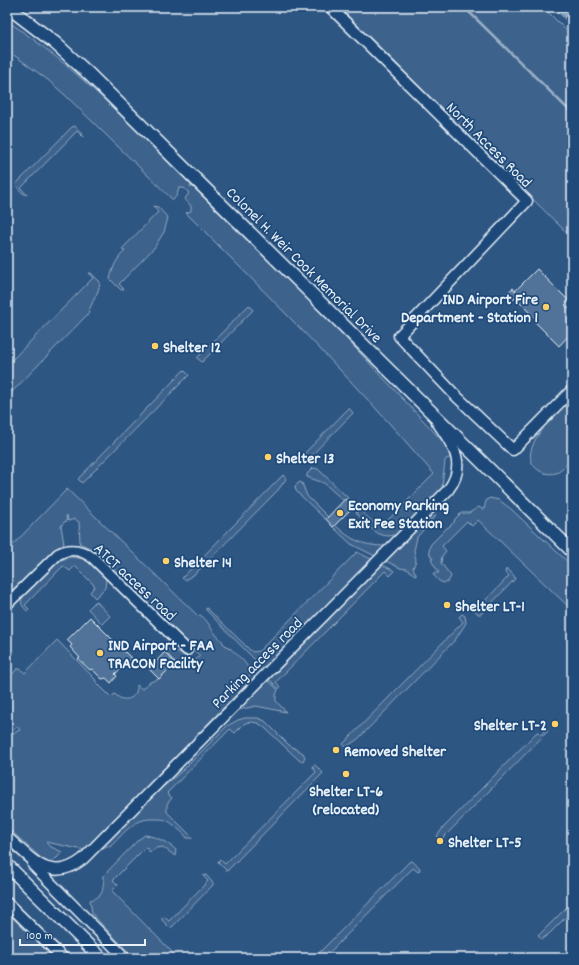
<svg xmlns="http://www.w3.org/2000/svg" width="579" height="965" viewBox="0 0 579 965" font-family="Dekko,sans-serif">
<style>
.built{fill:#2e5683}
.green{fill:#3c628c;stroke:#92aac2}
.lines{fill:none;stroke-linecap:round;stroke-linejoin:round}
.stream{stroke:#9ab0c7;stroke-width:2.5}
.taxiway{stroke:#849eb9;stroke-width:22}
.building{fill:#517399;stroke:#e8f1f8}
.minor-casing{stroke:#e8f1f8;stroke-width:13}
.tertiary-casing{stroke:#e8f1f8;stroke-width:15}
.minor{stroke:#1f4a7a;stroke-width:10}
.tertiary{stroke:#1f4a7a;stroke-width:12}
.poi-dot{fill:#ffd166;stroke:#1f4a7a;stroke-width:1.5}
.labels{text-anchor:middle;stroke-width:3.5;stroke-linejoin:round;paint-order:stroke}
.street-label{font-size:16px;fill:#e8f1f8;stroke:#1f4a7a}
.poi-label{font-size:16px;font-weight:bold;fill:#e8f1f8;stroke:#1f4a7a;text-anchor:start}
</style>
<rect width="100%" height="100%" fill="#1f4a7a"/>
<filter id="ink" filterUnits="userSpaceOnUse"><feTurbulence type="fractalNoise" baseFrequency=".025" numOctaves="2"/><feDisplacementMap in="SourceGraphic" scale="8" xChannelSelector="R" yChannelSelector="G"/><feConvolveMatrix kernelMatrix="1 2 1 2 8 2 1 2 1" color-interpolation-filters="sRGB"/></filter>
<g filter="url(#ink)">
<rect class="built" x="7" y="7" width="565" height="951"/>
<g class="green">
<polygon points="339,7 543,7 572,36 572,238"/>
<path d="M7,21C76,66 133,128 191,185L190,187L191,188L192,186L327,318L450,449L453,457L446,459L445,461C444,472 442,480 442,491L399,533C380,543 368,525 356,513L359,509L376,525H383L434,474C356,383 271,298 186,213L191,211V206L185,199L189,193L184,188H179L177,195L173,200L65,95L48,80L7,50Z"/>
<path d="M75,126L82,134L83,137L77,131L21,188L27,195C23,194 17,189 16,184L72,127Z"/>
<path d="M153,206L158,207L168,218L164,232L154,248L119,284L124,289L121,290L110,279C113,267 116,259 125,251L122,249L158,212Z"/>
<path d="M88,273H91L100,282C99,294 91,302 88,314L7,397V365L93,278Z"/>
<polygon points="249,305 253,310 202,362 197,358"/>
<polygon points="184,370 189,375 82,483 78,479"/>
<path d="M572,396V459C567,464 562,471 556,473C542,477 527,465 531,451C535,432 559,410 572,396Z"/>
<polygon points="349,408 353,413 304,463 299,459"/>
<polygon points="313,468 318,469 348,498 344,501 324,483 307,477 307,474"/>
<polygon points="283,475 286,479 278,490 195,574 185,580 182,578"/>
<polygon points="300,482 302,483 307,496 328,517 325,519 296,491 295,486"/>
<path d="M67,489L198,616L200,615C207,619 209,626 214,632C217,636 220,639 223,642V643L229,649L230,648C241,659 257,669 246,685L84,850L46,842L49,846L62,852L57,858L54,859L50,864L42,859L7,827V736L20,730L17,726L16,728L8,733L7,731V675L10,677L17,669H20L25,673L57,640L95,679L96,682L111,697L115,694C123,704 138,699 137,685L142,689L150,682L159,679L175,663L166,653L164,654L161,651C175,647 183,654 192,663L200,656L96,554L90,548L79,543L80,542L79,522L75,519L68,521L67,515L66,516L67,521L64,522L61,526L64,544L54,550L7,598V551Z"/>
<path d="M489,498L499,500L511,509L572,566V610L478,520L472,526L467,521L442,546L446,551L442,556L441,563L451,576L448,582C441,585 436,579 433,573H439L431,560L433,559C429,555 428,549 431,544L448,527H449L455,521L454,520L461,513H469L479,507L482,509H484L486,501Z"/>
<polygon points="435,516 436,516 424,529 417,537 414,551 416,560 413,568 416,574 416,576 407,569 400,568 384,560 418,526 425,523"/>
<path d="M335,525C351,540 363,546 386,546V547L377,557L351,544L333,527Z"/>
<polygon points="357,552 373,560 261,673 256,661 206,610 206,608 208,609 250,650 253,652 259,651"/>
<path d="M70,557C86,557 97,566 106,579L105,588L95,598L90,592L95,586L75,566L70,571L63,566L25,605L29,609L28,611H27C22,606 19,602 24,595L58,561Z"/>
<polygon points="380,564 393,570 394,572 390,576 385,571 276,682 280,687 279,689 268,678"/>
<polygon points="506,569 508,569 515,577 515,579 481,614 478,614 471,606 471,604 477,609 509,576 505,572"/>
<polygon points="96,601 110,616 102,624 88,609"/>
<polygon points="462,614 465,616 466,623 455,640 358,739 346,747 343,744 463,622 459,617"/>
<polygon points="267,679 278,690 276,695 276,701 286,712 256,706 238,710 238,709"/>
<path d="M245,718H258L265,721L289,745L303,753L305,757L303,761H300L265,728L258,723L252,722L245,723L235,733L230,729L167,793L172,798L167,804V812L193,838H187C184,833 180,831 176,827C167,819 165,819 153,819C134,818 123,834 110,847L107,846L100,849L151,797L182,771L227,726L238,720Z"/>
<polygon points="546,729 548,731 441,840 437,836 443,828 536,733 538,732 541,735"/>
<polygon points="315,765 323,773 322,774 227,871 218,862 220,859 225,864 315,773 316,772 312,766"/>
<path d="M145,835C157,837 167,842 176,850L175,856L163,847L156,848L150,852L146,847L113,880L118,885L112,891L178,958H134L95,917L92,913L90,900C104,896 102,892 104,879L102,877L138,840Z"/>
<polygon points="410,861 412,861 420,868 419,871 418,872 413,868 324,958 315,957"/>
<polygon points="206,875 213,883 213,885 172,927 170,928 162,920 162,918 164,917 169,921 208,881 203,876"/>
<polygon points="572,902 572,911 550,933 542,939 538,936"/>
<polygon points="7,912 54,958 7,958"/>
</g>
<g class="lines">
<polyline class="stream" points="464,7 572,113"/>
<polyline class="taxiway" points="568,7 572,11"/>
</g>
<g class="building">
<polygon points="537,269 569,301 565,305 572,311 572,332 559,346 535,322 537,320 515,298 511,302 504,296 513,288 515,291"/>
<polygon points="345,499 353,507 333,527 326,519"/>
<polygon points="90,617 132,659 115,674 117,676 111,683 106,678 102,679 92,669 90,670 78,659 80,658 70,647 72,645 67,640"/>
<polygon points="165,652 175,663 159,679 149,669"/>
</g>
<g class="lines">
<g class="minor-casing">
<g id="minor">
<polyline points="330,7 527,201 399,336 454,394 513,450 572,390"/>
<path d="M7,604L58,554C71,547 82,550 93,558L187,650"/>
<path d="M7,837C31,858 50,885 83,859L448,490C468,464 452,444 437,422"/>
<polyline points="33,865 125,958"/>
<polyline points="7,903 63,958"/>
</g>
</g>
<g class="tertiary-casing">
<g id="tertiary">
<polyline points="8,7 55,43 90,75 572,551"/>
<polyline points="7,865 101,958"/>
</g>
</g>
<use href="#minor" class="minor"/>
<use href="#tertiary" class="tertiary"/>
</g>
</g>
<g class="poi-dot">
<circle cx="546" cy="307" r="4"/>
<circle cx="155" cy="346" r="4"/>
<circle cx="268" cy="457" r="4"/>
<circle cx="340" cy="513" r="4"/>
<circle cx="166" cy="561" r="4"/>
<circle cx="447" cy="605" r="4"/>
<circle cx="100" cy="653" r="4"/>
<circle cx="555" cy="724" r="4"/>
<circle cx="336" cy="750" r="4"/>
<circle cx="346" cy="774" r="4"/>
<circle cx="440" cy="841" r="4"/>
</g>
<g class="labels">
<g class="street-label">
<text transform="translate(490 144) rotate(45)" y="6">North Access Road</text>
<text transform="translate(305 264) rotate(45)" y="6">Colonel H. Weir Cook Memorial Drive</text>
<text transform="translate(136 581) rotate(43)" y="6">ATCT access road</text>
<text transform="translate(256 662) rotate(-45)" y="6">Parking access road</text>
</g>
<g class="poi-label">
<text x="538" y="304" text-anchor="end">IND Airport Fire<tspan x="538" dy="18">Department - Station 1</tspan></text>
<text x="163" y="352">Shelter 12</text>
<text x="276" y="463">Shelter 13</text>
<text x="348" y="510">Economy Parking<tspan x="348" dy="18">Exit Fee Station</tspan></text>
<text x="174" y="567">Shelter 14</text>
<text x="455" y="611">Shelter LT-1</text>
<text x="108" y="650">IND Airport - FAA<tspan x="108" dy="18">TRACON Facility</tspan></text>
<text x="547" y="730" text-anchor="end">Shelter LT-2</text>
<text x="344" y="756">Removed Shelter</text>
<text x="346" y="796" text-anchor="middle">Shelter LT-6<tspan x="346" dy="18">(relocated)</tspan></text>
<text x="448" y="847">Shelter LT-5</text>
</g>
</g>
<rect width="579" height="965" fill="none" stroke="#1f4a7a" stroke-width="24"/>
<rect x="12" y="12" width="555" height="941" fill="none" stroke="#e8f1f8" stroke-width="1.5" filter="url(#ink)"/>
<path d="M20 939v6h125v-6" fill="none" stroke="#e8f1f8" stroke-width="2"/>
<text x="26" y="939" font-size="12" fill="#e8f1f8" stroke="#1f4a7a" stroke-width="3" paint-order="stroke">100 m</text>
</svg>
